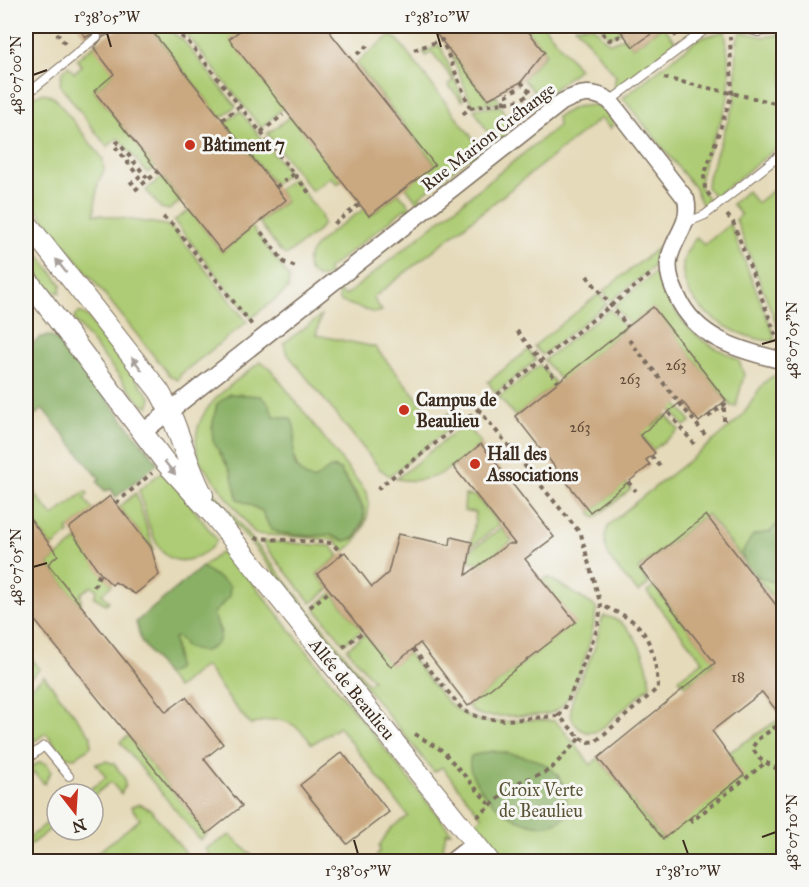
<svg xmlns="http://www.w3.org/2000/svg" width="809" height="887" viewBox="0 0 809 887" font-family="'IM FELL Great Primer',serif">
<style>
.built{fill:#e5daba;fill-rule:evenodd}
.green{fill:#adcc74;stroke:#747b49;stroke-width:1.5;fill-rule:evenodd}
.forest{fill:#8ab066;stroke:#626d42;stroke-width:1.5}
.building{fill:#caa981}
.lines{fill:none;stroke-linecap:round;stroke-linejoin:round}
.service-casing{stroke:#7b6d5e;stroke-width:10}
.minor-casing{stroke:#7b6d5e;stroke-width:19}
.tertiary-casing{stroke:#7b6d5e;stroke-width:22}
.path{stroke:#7b6d5e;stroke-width:4;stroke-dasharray:4.5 4.5;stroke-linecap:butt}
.service{stroke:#fff;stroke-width:8}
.minor{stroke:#fff;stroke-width:16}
.tertiary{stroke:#fff;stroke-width:20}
.oneway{fill:#a79f9a}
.ticks{fill:none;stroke:#3b2a1e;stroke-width:2}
.poi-dot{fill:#c8321e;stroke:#f6f6f2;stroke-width:2}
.labels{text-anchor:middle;stroke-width:6;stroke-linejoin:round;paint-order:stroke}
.number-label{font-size:15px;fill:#5f4a37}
.street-label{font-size:18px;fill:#3b2a1e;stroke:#f6f6f2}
.poi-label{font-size:18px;font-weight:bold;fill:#3b2a1e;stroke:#f6f6f2;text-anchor:start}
.park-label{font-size:18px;fill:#585234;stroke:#f6f6f2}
.neatline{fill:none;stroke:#3b2a1e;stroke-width:2}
.ticks-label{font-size:15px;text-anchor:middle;fill:#3b2a1e}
</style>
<rect width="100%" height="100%" fill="#f6f6f2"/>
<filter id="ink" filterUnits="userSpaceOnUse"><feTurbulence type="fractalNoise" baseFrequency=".0167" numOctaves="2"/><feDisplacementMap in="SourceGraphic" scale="12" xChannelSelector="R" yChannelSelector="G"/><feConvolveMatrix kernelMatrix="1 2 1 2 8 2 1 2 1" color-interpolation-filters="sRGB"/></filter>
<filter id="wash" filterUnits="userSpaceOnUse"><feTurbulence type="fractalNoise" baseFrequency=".008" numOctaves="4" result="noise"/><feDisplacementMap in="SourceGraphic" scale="24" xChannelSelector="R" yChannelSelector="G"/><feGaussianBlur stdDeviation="1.35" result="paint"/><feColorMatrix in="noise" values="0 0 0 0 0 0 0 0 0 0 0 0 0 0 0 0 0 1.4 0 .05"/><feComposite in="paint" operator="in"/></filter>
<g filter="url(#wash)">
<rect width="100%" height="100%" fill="#f1e9d5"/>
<path class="built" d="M26,26H783V861H26ZM57,794H93V830H57Z"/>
<g class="green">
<polygon points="148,26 161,26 182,39 236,106 221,118"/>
<polygon points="172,26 246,26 230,39 284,107 261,128 189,37"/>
<polygon points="524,26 544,26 579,69 545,96 546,104 523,79 546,53"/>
<polygon points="575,26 593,26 604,39 611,43 625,37 633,47 663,26 676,42 617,89 614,86 616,76"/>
<polygon points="600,26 616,26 622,32 609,37"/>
<path d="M725,31C728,57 733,81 726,106C718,133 701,158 700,187L710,201L703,206L694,187L623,98L698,39Z"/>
<polygon points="741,32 765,37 783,34 783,143 715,197 707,188 708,177 735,101 737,41"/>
<polygon points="389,36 397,39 477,144 477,159 474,161 470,157 419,197 423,202 420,205 406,187 435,164 356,63"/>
<polygon points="100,41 114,74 94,91 155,167 147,173 118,138 107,147 60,85 62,72 68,66 74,73 82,66 77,59"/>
<polygon points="440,45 463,99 462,101 448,85 453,80 432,52 426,56 423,52"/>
<polygon points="449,49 488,100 497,96 500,103 472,105"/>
<polygon points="44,93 55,98 103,159 104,171 98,182 94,214 166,225 175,231 247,322 181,374 178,380 170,376 26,196 26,108 32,103 31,97"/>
<polygon points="528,101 539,110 537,112 532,107 503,130 506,137 499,139 489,135 474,109 501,106 505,116"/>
<path d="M593,105C603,108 612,113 613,124L610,129L601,118L373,298L382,311L375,313L339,301V291L345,296L558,126L557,117L575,107Z"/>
<polygon points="240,111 289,173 274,184 225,123"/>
<polygon points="291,116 342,181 337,184 331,177 312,191 267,134"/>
<polygon points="162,177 181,201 169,210 161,208 146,190"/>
<polygon points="293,178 321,215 323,224 317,232 286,255 280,251 259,222 286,201 278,190"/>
<polygon points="783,182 783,341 736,220 741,215 732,204 747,191 757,203"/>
<path d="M399,193L413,210L410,212L406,208L327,270L331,275L319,278C280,259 348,221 364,209L370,216Z"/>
<polygon points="189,210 222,252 252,227 289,277 288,289 251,318 174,221"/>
<path d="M730,224L774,335V341C726,340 651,286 697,237L704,245Z"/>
<polygon points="26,238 61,284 60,293 51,291 26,260"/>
<polygon points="658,248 652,268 611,301 603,291"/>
<path d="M655,273L660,274C666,303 685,330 710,345C720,351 731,354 739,361L744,375L736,406H731L653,308L630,325L614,306Z"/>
<polygon points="599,294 607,304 542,355 534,346"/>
<path d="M29,301C35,310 35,319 26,326V303Z"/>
<polygon points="610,309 626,328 561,381 544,360"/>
<polygon points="79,312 86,315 151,398 149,406 141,404 76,322 74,318"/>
<polygon points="321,316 316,335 375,347 437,422 454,410 461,419 390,476 380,469 286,352 284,343"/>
<polygon points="626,342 691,421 684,426 621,347"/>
<polygon points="528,350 536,360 496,393 488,382"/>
<path d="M260,362L269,367L367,493C373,513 362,539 345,551L335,540L255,534L200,462C182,414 228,388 260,362ZM238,394C268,399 258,392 274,416L288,418C291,435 290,485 319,479L334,467C342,470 362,501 364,510C366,519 361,532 355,538L345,541L330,535L309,536L279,533L270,528L262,511L238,499C234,491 236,483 233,476C219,443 207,444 217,404Z"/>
<polygon points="601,362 652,426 666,415 679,430 653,450 591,370"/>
<polygon points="540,365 556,384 515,416 499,397"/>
<path d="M783,374V610L707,514L638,569L649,584L638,592C622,573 593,550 610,524C651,487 699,456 740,418C755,403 759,375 783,374Z"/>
<path d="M465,424L481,444C451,467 437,486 396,479Z"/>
<path d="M196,469L368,684L373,680L347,649L365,634L391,666L408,653C431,681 452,721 492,722C513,722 533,718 554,721L562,728L591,765L598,758L663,839L728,753L783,717V861H507L475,823L482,817L442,767L434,772L214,497Z"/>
<path d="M164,470L217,540C212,549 201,556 191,559C154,571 147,515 139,490Z"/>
<polygon points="26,483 53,516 86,491 88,494 84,498 93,510 67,530 69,533 52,547 26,514"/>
<polygon points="626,483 631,489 595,518 590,512"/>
<polygon points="136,493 154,551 119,507"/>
<polygon points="465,495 476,496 499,525 471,547 476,512 464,511"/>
<polygon points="501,528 512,541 487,560 486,564 469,561 470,551"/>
<polygon points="77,540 112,585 102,594 109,601 106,604 94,597 97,590 92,586 81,593 81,606 48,564"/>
<polygon points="261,541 331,546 339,556 317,574 329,589 311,603"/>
<path d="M220,553H228L233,558L451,832L446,833L443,847L446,851L433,861H374L380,850L379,846L391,828L408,816L339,727L312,744C295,720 279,714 251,725L231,702L206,666C194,671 188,681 177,688L165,674L173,672L177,658L174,638L178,637L186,647L202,652L221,632L213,614L229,597L223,581L202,567Z"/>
<path d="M548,577L596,607C596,629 575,699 557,710C544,718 521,715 506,716C492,716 477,719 468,706L575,622L542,580Z"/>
<polygon points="654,586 715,662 685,686 679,679 703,661 647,592"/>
<polygon points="332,593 362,630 344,644 314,607"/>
<path d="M604,616C633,620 649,659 650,686L600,730C593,733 586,734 579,728C557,711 586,672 593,652C598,641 598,626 604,616Z"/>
<polygon points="26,652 40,669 26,681"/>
<polygon points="44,676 91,736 91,746 75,758 65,757 46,733 35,741 26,729 26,704 31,700 26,692"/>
<polygon points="128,736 207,834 200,840 120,742"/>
<polygon points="106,761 114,764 124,777 125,786 121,794 111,782 93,796 84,794 106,777 96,764"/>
<polygon points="40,762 47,764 51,772 44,784 34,772 26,779 26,770"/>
<polygon points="139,804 151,810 192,861 87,861 140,819 131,807"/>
<polygon points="57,815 57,824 26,848 26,840"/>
<polygon points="230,835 258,861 214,861 205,849"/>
</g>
<g class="forest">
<polygon points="51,336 60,341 158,463 116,497 111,489 105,491 97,482 100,479 43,409 26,422 26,349 41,337"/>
<path d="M230,394L261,396L268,403L274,416L291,419C304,439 277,467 314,480L330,468L340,470L364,511L363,520L355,538L345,541L330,535L309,536L279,533L270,528L262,511L238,499L231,473L213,441L212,428L217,404Z"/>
<path d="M783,518V581L780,583C763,581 744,571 742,553L753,535L770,532Z"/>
<path d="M202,567L230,586L229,597L213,614C222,633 226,644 202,652L186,647L178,637L174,638L177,667L173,672L165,674L141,641L136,622Z"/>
<path d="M492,751C534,756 573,764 566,816C531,850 459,784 471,756Z"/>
</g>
<g id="blocks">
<g class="building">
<polygon points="77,26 102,26 99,31 86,37"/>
<polygon points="118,26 148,26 286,200 222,252 94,91 114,74 94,48 103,37 116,31"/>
<polygon points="246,26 325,26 435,165 369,216 229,39"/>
<polygon points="430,26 524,26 545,52 521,82 488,99"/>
<polygon points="617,26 662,26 633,47"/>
<polygon points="653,307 726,400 699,422 682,401 640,435 655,453 646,460 650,465 590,512 515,416"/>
<polygon points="481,444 554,537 525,559 576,622 468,706 420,643 391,667 317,574 345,552 372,587 388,573 398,534 450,545 451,537 472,542 466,575 508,544 515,544 453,466"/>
<polygon points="110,496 151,547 159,575 135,594 115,582 112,585 100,573 69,528"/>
<polygon points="26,514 58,555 48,564 166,712 186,697 223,744 204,759 242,806 207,834 33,618 26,625"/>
<polygon points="706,515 783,614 783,719 762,692 712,731 744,775 663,839 598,758 715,663 640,568"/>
<polygon points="342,752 389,812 347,844 300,785"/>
</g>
</g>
</g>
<g filter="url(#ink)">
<use href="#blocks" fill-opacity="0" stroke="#7b6d5e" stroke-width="1.5"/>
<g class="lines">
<g class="service-casing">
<g id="service">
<polyline points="736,26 758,32 784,28"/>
<polyline points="105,31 112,26"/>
<polyline points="26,95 97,37"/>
<polyline points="610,101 710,26"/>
<polyline points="686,223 705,215 784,152"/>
<polyline points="26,760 44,746 69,776"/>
</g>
</g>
<g class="minor-casing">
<g id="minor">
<path d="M143,432L562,102C580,93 593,90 610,101L686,199C692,224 673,237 669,260C667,273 672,285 677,296C696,339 741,351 784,361"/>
<polyline points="451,862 475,843"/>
</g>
</g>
<g class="tertiary-casing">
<g id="tertiary">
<path d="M26,222L159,391C179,424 185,462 203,495"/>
<polyline points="26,278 165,462 214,516 490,862"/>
</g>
</g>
<g class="path">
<polyline points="51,26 67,46"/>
<polyline points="166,26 187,40 310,194"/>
<polyline points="596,26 609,40 624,35"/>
<polyline points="668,26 677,37"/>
<polyline points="414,50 442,40 470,108 463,114"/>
<polyline points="357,54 370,44"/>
<polyline points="664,78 784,105"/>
<polyline points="521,82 538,102"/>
<polyline points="504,104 504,97 521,86"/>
<polyline points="470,108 516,101 531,94"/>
<polyline points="222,120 240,106"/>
<polyline points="261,132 283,115"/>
<polyline points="130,184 139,177 114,145 118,142 148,179"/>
<polyline points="276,187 294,174"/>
<polyline points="135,190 158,172"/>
<polyline points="710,196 705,189 704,176 732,94 730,37"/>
<polyline points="727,215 733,222 778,341"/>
<polyline points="163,217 173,225 252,325"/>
<polyline points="334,224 360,204"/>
<polyline points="261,232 285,263 296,267"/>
<polyline points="587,276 628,327"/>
<polyline points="517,331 558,382"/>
<polyline points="629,340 706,436"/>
<polyline points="669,413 694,444"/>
<polyline points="708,417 725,404 723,403"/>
<polyline points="724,421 724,405"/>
<polyline points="651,456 663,469"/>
<polyline points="628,482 636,491"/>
<polyline points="377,489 651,274"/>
<polyline points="116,503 152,473"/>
<polyline points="255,538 332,543 342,554"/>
<polyline points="94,587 100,573"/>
<polyline points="310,607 330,591"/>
<polyline points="343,647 363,632"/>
<path d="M413,649L462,709C488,727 529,717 559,716"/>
<polyline points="784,721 758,739 752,748 760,759 784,773"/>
<polyline points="415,734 443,751 492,807"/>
<path d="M580,738L589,742L596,741L658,688C657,665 651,633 631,620C622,614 611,610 601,605"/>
<polyline points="477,817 517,783 550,770 580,738 559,716 565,708 598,627 601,605 588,561 581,534 479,410"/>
<polyline points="690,818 692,821 765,763"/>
</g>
<use href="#service" class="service"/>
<use href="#minor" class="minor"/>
<use href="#tertiary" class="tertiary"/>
</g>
<defs><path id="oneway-solid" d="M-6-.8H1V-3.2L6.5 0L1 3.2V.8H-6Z" transform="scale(1.5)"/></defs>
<g class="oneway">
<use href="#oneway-solid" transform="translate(61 266) rotate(-128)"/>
<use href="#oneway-solid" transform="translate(137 364) rotate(-128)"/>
<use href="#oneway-solid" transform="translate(170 468) rotate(51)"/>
</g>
</g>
<path class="ticks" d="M107,33L111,47M437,33L441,47M33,75L47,70M762,344L776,340M33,567L47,563M762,837L776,832M354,840L358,854M683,840L688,854"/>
<g class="poi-dot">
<circle cx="190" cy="145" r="6"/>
<circle cx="404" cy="410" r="6"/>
<circle cx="475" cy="464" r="6"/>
</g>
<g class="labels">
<g class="number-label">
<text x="676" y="370">263</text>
<text x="630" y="384">263</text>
<text x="580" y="432">263</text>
<text x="738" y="682">18</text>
</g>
<g class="street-label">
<text transform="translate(488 137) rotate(-38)" y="6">Rue Marion Créhange</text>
<text transform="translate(352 689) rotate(51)" y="6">Allée de Beaulieu</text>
</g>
<g class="poi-label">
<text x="202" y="151">Bâtiment 7</text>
<text x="416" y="406">Campus de<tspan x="416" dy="21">Beaulieu</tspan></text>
<text x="487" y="460">Hall des<tspan x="487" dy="21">Associations</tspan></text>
</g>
<g class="park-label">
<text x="541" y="796">Croix Verte<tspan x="541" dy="21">de Beaulieu</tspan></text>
</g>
</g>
<rect width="809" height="887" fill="none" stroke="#f6f6f2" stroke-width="66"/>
<g transform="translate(75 812) rotate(163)"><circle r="28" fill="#f6f6f2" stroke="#aba49d" stroke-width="1.5"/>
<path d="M0-4.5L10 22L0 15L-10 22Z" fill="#c8321e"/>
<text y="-9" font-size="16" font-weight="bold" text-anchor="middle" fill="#3b2a1e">N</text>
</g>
<rect x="33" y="33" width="743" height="821" class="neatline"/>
<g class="ticks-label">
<text x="107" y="22">1°38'05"W</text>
<text x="437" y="22">1°38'10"W</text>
<text transform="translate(16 75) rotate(-90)" y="5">48°07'00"N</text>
<text transform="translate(792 340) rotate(-90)" y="5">48°07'05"N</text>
<text transform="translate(16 567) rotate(-90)" y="5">48°07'05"N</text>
<text transform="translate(792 832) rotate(-90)" y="5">48°07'10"N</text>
<text x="358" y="876">1°38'05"W</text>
<text x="688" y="876">1°38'10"W</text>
</g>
</svg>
